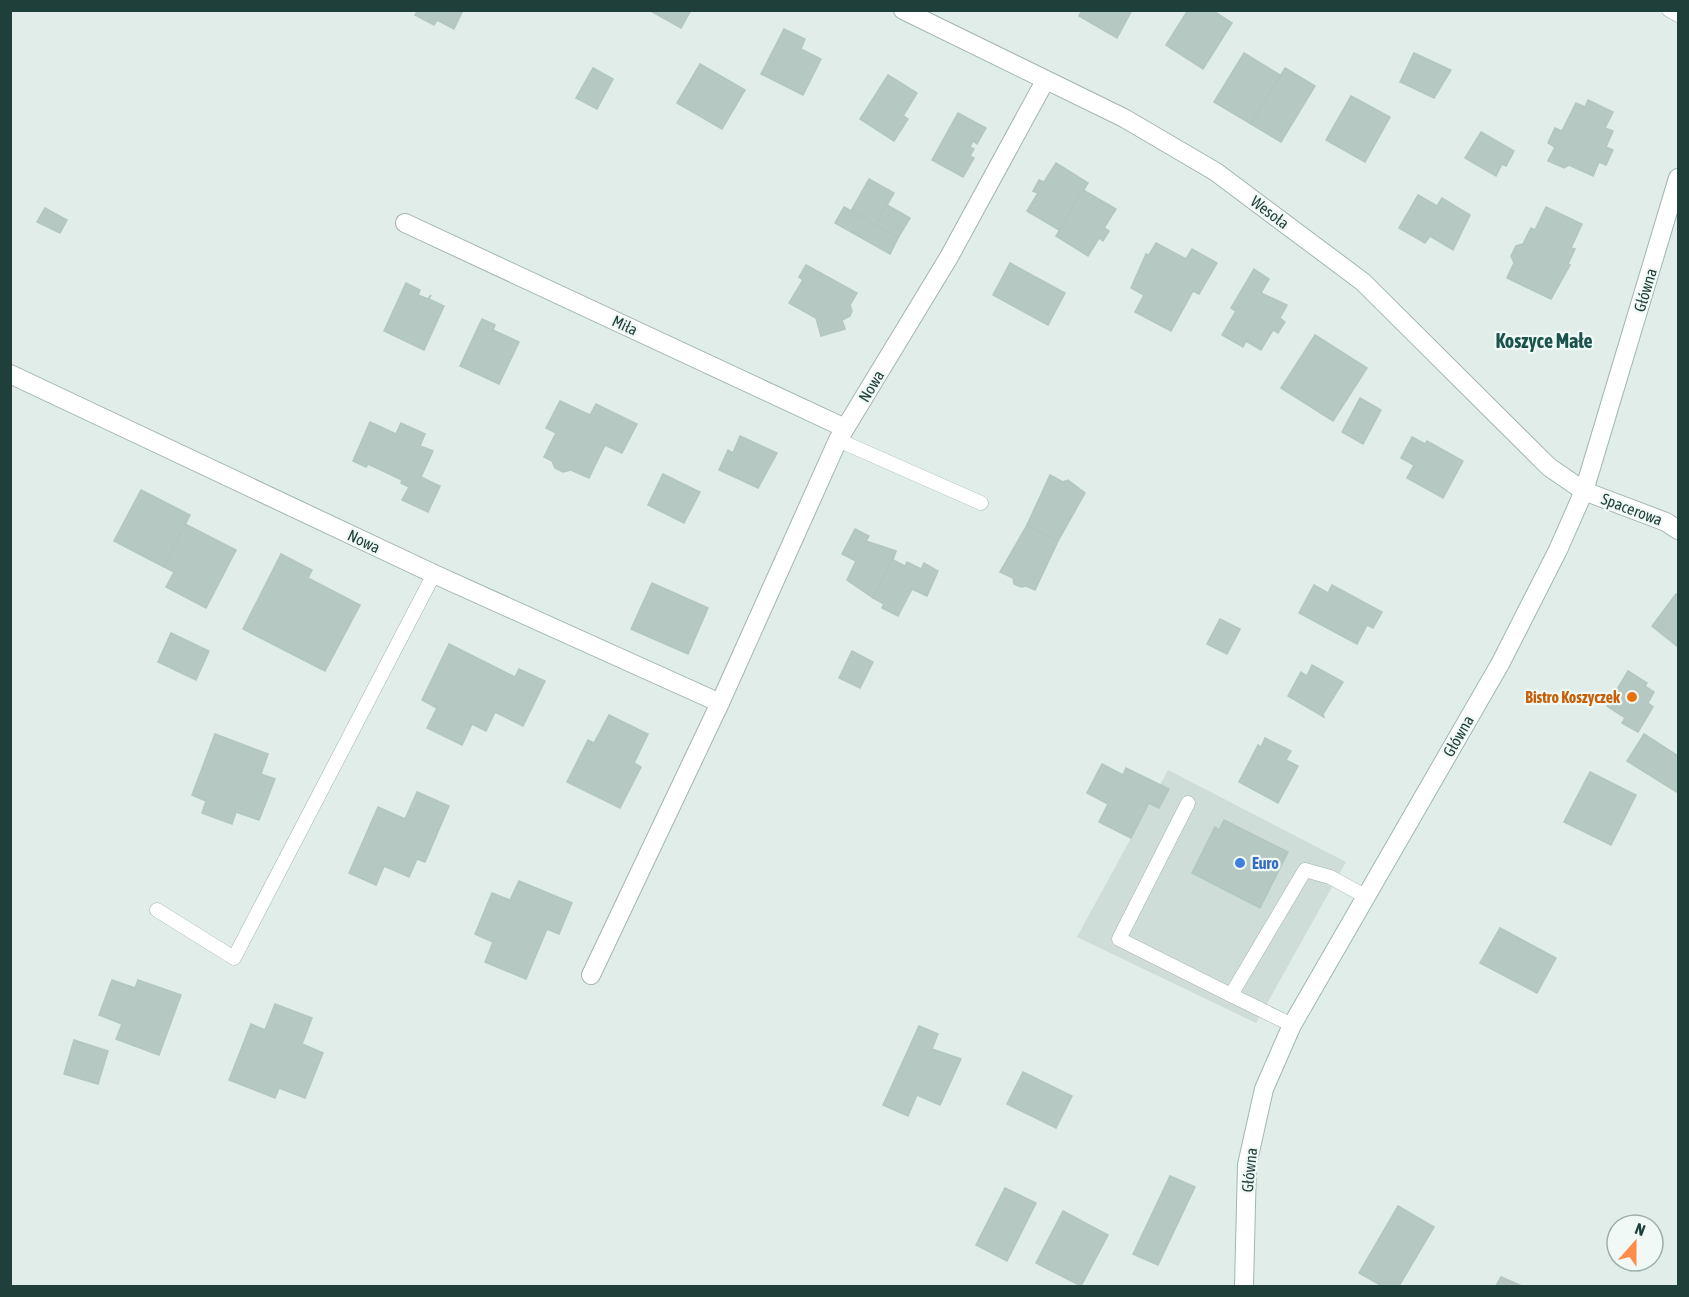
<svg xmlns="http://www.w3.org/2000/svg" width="1689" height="1297" viewBox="0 0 1689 1297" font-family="'Asap Condensed',sans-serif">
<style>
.built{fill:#ceddd8}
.building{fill:#b5c8c2;stroke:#b2c7c0;stroke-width:1.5}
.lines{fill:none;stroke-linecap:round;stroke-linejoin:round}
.lane-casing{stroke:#a2b5b0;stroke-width:15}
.street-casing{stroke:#a2b5b0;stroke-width:20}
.secondary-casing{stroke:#9db9b2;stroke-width:20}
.lane{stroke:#fff;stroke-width:14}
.street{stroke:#fff;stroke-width:18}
.secondary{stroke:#fff;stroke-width:18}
.food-dot{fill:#e8710a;stroke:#f1f9f6;stroke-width:2}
.shop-dot{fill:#3f7fe0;stroke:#f1f9f6;stroke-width:2}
.labels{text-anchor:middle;stroke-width:4.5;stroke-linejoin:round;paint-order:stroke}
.street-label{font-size:16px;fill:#1f3f3a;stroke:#f1f9f6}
.food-label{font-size:16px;font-weight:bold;fill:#c56008;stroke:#f1f9f6;text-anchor:end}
.shop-label{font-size:16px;font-weight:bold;fill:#366cbe;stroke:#f1f9f6;text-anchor:start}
.quarter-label{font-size:20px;font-weight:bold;fill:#19534b;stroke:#f1f9f6}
</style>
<rect width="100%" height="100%" fill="#e0ede8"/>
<polygon class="built" points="1168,770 1346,862 1256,1023 1077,937"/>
<g class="building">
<polygon points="418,10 463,10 454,29 437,20 434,25 415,15"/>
<polygon points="649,10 691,10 681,28"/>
<polygon points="1082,10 1132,10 1117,38 1079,16"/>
<polygon points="1188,10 1212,10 1232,23 1203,69 1166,45"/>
<polygon points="784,29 805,39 801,49 821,59 803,95 761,74"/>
<polygon points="1244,53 1280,75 1251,124 1214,102"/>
<polygon points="1414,53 1451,70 1434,98 1400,82"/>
<polygon points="700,64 745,90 722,129 677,103"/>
<polygon points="593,68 613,79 597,109 576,98"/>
<polygon points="1285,68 1315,86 1281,142 1251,124"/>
<polygon points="888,75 917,93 903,116 908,119 894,141 860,119"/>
<polygon points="1351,96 1390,117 1365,162 1326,140"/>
<polygon points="1588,100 1613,112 1605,128 1613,131 1606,147 1613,150 1606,165 1599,162 1593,176 1569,165 1564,168 1548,161 1555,147 1548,143 1555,128 1562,131 1576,103 1585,107"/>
<polygon points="958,113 986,128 977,144 973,141 970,147 974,149 970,156 974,158 963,177 932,160"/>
<polygon points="1481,132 1514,151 1506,166 1502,164 1496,176 1465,158"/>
<polygon points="1056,163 1088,183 1059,230 1027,211 1038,193 1033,191 1039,180 1044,182"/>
<polygon points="869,179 894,193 875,226 851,211"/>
<polygon points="1083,190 1116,209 1104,228 1109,231 1103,241 1099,238 1088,256 1056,236"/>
<polygon points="1418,195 1437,206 1442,198 1470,215 1453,250 1430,236 1425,243 1399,228"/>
<polygon points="887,205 910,218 898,238 875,226"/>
<polygon points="844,207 898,238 890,254 835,223"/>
<polygon points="1546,207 1582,224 1571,248 1575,249 1568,264 1570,265 1551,299 1507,278 1514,263 1511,256 1516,246 1523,244 1531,228 1535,230"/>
<polygon points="45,208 67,220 60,233 37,222"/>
<polygon points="1156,243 1186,259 1192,249 1217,263 1199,294 1193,291 1171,331 1135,312 1144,295 1131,288 1146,254 1149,255"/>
<polygon points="1010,263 1065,293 1048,325 993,295"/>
<polygon points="806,265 857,293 850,305 852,311 850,316 842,320 845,329 821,336 816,318 789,303 803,280 799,277"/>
<polygon points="1254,269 1269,279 1261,293 1287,305 1280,318 1285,322 1278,333 1273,330 1261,350 1246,341 1243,347 1222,335 1236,311 1231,308"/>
<polygon points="406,283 420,290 418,295 428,299 431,295 429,299 444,306 424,350 384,331"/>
<polygon points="482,319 495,325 493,330 519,342 499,384 460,366"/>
<polygon points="1315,335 1367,368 1333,421 1281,388"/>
<polygon points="1360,398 1381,410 1363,444 1342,432"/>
<polygon points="560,401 590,415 596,404 637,424 622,453 605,445 589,478 571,470 563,472 555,468 552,461 544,457 556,433 546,428"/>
<polygon points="370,422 396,434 401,423 425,434 420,446 433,451 421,477 440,486 428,512 402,500 409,487 401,483 402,480 368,464 366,467 353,461"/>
<polygon points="740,436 777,453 758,488 719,470 728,450 733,453"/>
<polygon points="1412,437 1425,444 1427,441 1463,461 1443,498 1407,478 1414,465 1401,458"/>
<polygon points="663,474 700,492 684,523 648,505"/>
<polygon points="1050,475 1063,482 1068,480 1085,493 1058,541 1027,525"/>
<polygon points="141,490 190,515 164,567 114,541"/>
<polygon points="185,524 236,550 206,608 166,587 174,572 164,567"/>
<polygon points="1027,525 1058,541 1035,590 1026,586 1021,587 1014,584 1013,578 1000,572"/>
<polygon points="855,529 869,536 866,541 896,551 873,598 847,580 856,561 842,554"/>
<polygon points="896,551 893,560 905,566 907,562 921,569 924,563 938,571 927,596 912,589 898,616 882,608 884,604 873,598"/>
<polygon points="281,554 312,570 308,578 360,605 325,671 243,629"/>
<polygon points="652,583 708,608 688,654 631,629"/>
<polygon points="1314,585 1328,593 1332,585 1382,612 1373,628 1367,625 1357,644 1299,613"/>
<polygon points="1676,594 1678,596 1678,647 1652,626"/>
<polygon points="1220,619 1240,629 1227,654 1207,644"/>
<polygon points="171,633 209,651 196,680 158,662"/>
<polygon points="449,644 515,677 519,669 545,681 523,726 495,712 486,731 472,724 462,745 427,728 437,708 422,700"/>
<polygon points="852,651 873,662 860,688 839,678"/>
<polygon points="1312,665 1343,682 1323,714 1324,717 1288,696 1301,672 1307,676"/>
<polygon points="1628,671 1647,683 1645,686 1654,692 1648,703 1653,707 1638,732 1622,723 1625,718 1607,706"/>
<polygon points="609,715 648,734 634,763 641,767 620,808 567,782 588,740 594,743"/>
<polygon points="215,734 268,754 261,774 275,779 259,820 236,812 232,824 202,813 206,801 192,795"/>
<polygon points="1644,734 1678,756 1678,793 1627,761"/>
<polygon points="1265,738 1291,751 1286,760 1298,766 1278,803 1239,782 1258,745 1261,747"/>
<polygon points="1102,764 1123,775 1126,768 1169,789 1159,808 1149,803 1131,838 1099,822 1108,804 1087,793"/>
<polygon points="1590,772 1636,795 1611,845 1564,822"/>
<polygon points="417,792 449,806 425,862 417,859 409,877 384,866 376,885 349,873 378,807 405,819"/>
<polygon points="1224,820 1288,852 1260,908 1192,873 1215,827 1219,830"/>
<polygon points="519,881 572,903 559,934 547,929 526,979 485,962 493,942 475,934 492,893 510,900"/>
<polygon points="1500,928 1556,958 1537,993 1480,963"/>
<polygon points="112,980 135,988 138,980 181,995 159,1055 116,1039 122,1024 99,1015"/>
<polygon points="275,1004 312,1018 302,1044 323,1053 305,1098 279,1088 275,1098 229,1080 251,1024 265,1030"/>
<polygon points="919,1026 938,1034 932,1049 961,1059 940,1105 917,1095 908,1116 883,1105"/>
<polygon points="74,1040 108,1051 98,1084 64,1074"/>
<polygon points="1023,1072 1072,1096 1056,1128 1007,1104"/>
<polygon points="1170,1176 1195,1187 1158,1265 1133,1254"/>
<polygon points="1005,1188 1036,1203 1007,1261 976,1245"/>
<polygon points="1398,1206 1434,1227 1399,1286 1382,1286 1359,1273"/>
<polygon points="1063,1211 1108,1235 1081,1286 1036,1263"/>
<polygon points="1501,1277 1522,1286 1496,1286"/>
</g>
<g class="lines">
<g class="lane-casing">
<g id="lane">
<polyline points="1669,10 1678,15"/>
<polyline points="838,440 981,503"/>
<polyline points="1188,803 1119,939 1231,995"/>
<polyline points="157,910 234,958 434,574"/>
<polyline points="1292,1025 1231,995 1305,870 1330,877 1365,896"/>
</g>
</g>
<g class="street-casing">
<g id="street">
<polyline points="903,10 1124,118 1216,172 1363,282 1549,467 1584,491 1666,522 1678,530"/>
<polyline points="405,223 845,428"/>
<polyline points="10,374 434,574 720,703"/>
<polyline points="591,975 720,703 838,440 949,257 1045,81"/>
</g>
</g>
<g class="secondary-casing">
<polyline id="secondary" points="1244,1286 1247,1165 1264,1089 1292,1025 1500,664 1558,550 1584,491 1678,178"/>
</g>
<use href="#lane" class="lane"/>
<use href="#street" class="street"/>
<use href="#secondary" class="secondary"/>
</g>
<circle class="food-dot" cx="1632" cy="697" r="6"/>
<circle class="shop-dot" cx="1240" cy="863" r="6"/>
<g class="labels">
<g class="street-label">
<text transform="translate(1270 212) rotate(37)" y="6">Wesoła</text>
<text transform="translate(1645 290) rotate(-73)" y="6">Główna</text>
<text transform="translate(625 325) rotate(25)" y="6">Miła</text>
<text transform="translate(871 386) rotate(-59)" y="6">Nowa</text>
<text transform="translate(1632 509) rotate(21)" y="6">Spacerowa</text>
<text transform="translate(364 541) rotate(25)" y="6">Nowa</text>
<text transform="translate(1458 736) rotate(-60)" y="6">Główna</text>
<text transform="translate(1249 1170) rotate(-84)" y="6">Główna</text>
</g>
<g class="food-label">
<text x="1620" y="703">Bistro Koszyczek</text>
</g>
<g class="shop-label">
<text x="1252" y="869">Euro</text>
</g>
<g class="quarter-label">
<text x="1544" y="348">Koszyce Małe</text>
</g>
</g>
<rect width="1689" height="1297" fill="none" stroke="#1f3f3a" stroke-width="24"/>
<g transform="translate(1635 1243) rotate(21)"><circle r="28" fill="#f1f9f6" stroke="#9dafab" stroke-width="1.5"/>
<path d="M0-4.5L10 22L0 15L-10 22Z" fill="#ff8b4c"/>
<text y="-9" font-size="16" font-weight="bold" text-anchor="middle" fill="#1f3f3a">N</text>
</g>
</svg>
